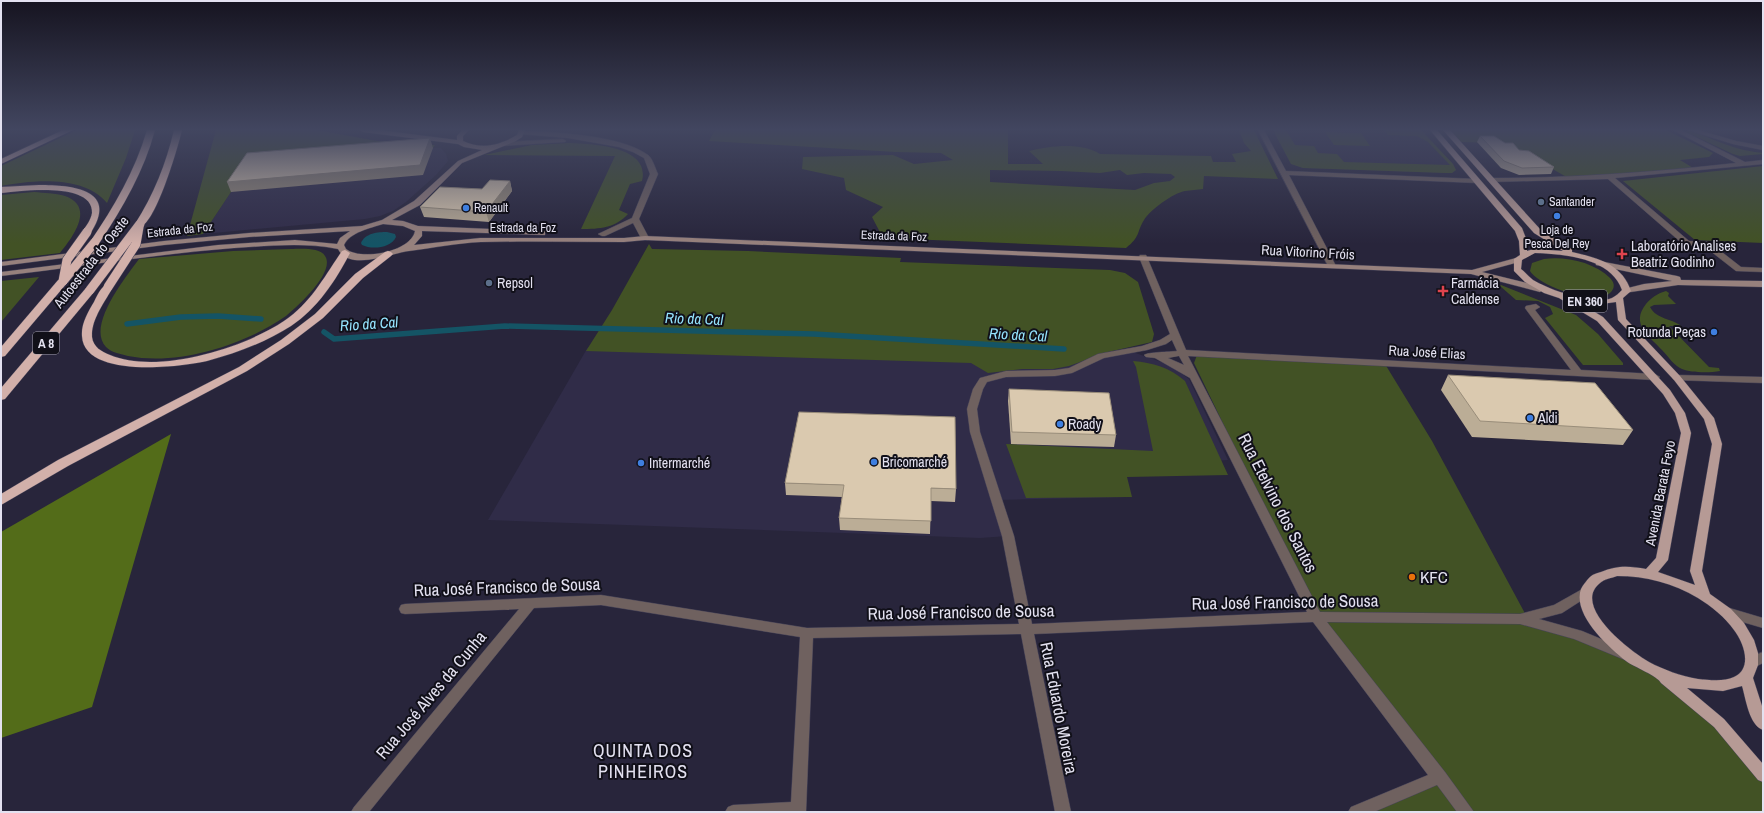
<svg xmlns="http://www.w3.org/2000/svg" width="1764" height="813" viewBox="0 0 1764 813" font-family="'Archivo Narrow',sans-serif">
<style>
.built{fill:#302c48}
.green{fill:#425225;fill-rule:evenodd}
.forest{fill:#536c19}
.water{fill:#145465}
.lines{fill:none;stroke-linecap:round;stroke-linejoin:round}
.stream{stroke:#145465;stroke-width:5.5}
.street-casing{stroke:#464358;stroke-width:1}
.secondary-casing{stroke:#464358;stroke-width:1}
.primary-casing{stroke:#464358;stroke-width:1}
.highway-casing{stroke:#464358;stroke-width:1}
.street{fill:#6f615f;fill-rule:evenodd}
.secondary{fill:#97817d;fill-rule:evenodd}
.primary{fill:#b69a95;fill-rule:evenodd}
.highway{fill:#d2b0aa;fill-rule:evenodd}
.highway-bridge-casing{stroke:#464358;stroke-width:10;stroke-linecap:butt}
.highway-bridge{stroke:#d2b0aa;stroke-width:9}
.wall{fill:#bbad96}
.shaded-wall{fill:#998d7a}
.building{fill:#dac9af;stroke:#998d7a}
.service-dot{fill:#5c6f8a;stroke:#111019;stroke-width:1.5}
.shop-dot{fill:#3f7fe0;stroke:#111019;stroke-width:1.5}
.health-dot{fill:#e0444e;stroke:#111019;stroke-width:1.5}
.food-dot{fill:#e8710a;stroke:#111019;stroke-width:1.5}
.labels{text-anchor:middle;stroke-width:4;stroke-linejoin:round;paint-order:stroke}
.far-poi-label{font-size:12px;fill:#e3e1f0;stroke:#111019;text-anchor:start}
.far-street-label{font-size:12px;fill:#e3e1f0;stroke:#111019}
.shield{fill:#111019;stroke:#a4a2b0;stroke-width:1}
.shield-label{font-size:13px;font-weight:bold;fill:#e3e1f0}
.poi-label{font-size:14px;fill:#e3e1f0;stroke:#111019;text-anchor:start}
.street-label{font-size:14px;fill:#e3e1f0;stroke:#111019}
.water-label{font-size:15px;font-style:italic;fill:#95e4fe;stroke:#111019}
.near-street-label{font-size:17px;fill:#e3e1f0;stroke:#111019}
.near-poi-label{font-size:17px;fill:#e3e1f0;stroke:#111019;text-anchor:start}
.near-neighbourhood-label{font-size:18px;letter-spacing:1px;fill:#e3e1f0;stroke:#111019}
</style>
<rect width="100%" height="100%" fill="#28253b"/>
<g class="built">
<polygon points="1273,130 1421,130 1453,164 1456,170 1452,173 1445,173 1303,168 1291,164"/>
<polygon points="433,148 441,148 446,154 448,161 436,175 406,202 393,211 380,216 365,219 203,234 251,162"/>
<polygon points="588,347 1100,352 1124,349 1170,365 1189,379 1228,460 1127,467 1127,497 997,500 1008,536 980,538 488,520"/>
</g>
<g class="green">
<path d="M77,130H135L126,158L107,203C84,175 33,180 1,186V166Z"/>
<polygon points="216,130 316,130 383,142 435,145 433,148 251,162 203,234 187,236"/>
<path d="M715,130H1008V164H1043L1029,151C1051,146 1080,142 1100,154L1211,156L1213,162H1236L1232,154L1251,151L1244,143L1239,130H1254L1278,179L1204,176L1203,189C1197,190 1191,190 1185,191C1173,193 1150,210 1144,220C1136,233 1141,236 1126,248L883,238L872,217L883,207L846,190L844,178L802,169L803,157L893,155L914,164L953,160L941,153L896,152L709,141ZM990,170L1061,171L1100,173L1120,170L1127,175L1144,173L1171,174L1175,177L1170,181L1154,183L1135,190L990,182Z"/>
<polygon points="1273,130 1286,130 1295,145 1314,146 1318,153 1337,154 1344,162 1450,165 1428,142 1417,136 1388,135 1384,130 1421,130 1453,164 1456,170 1452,173 1445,173 1303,168 1291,164"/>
<polygon points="1446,130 1666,130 1713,153 1709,157 1680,160 1695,169 1570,179 1507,143 1457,142"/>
<path d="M1691,130C1714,140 1737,151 1763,153V154L1740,156L1733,154L1686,132Z"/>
<polygon points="1325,132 1361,133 1370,146 1334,145"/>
<path d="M569,143C592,144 651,146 642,181L630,184L619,210L628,214C615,228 600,229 581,229L615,156L484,155L532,145Z"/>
<polygon points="1763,166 1763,243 1695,240 1623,181"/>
<path d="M34,192C44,193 55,193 65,196C96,207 72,238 60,253L1,260V195Z"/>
<polygon points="649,244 652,249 748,251 901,258 900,262 1110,270 1125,273 1138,282 1154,334 1152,342 1108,352 1069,366 1053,369 1022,369 988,373 971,363 586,351 612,310"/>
<path d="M291,249C300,249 320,247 325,256C336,272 297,307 286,316C276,323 265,329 255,334C217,352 169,364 128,356C121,354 112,353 106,347C86,326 126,277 139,259L233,251Z"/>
<path d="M1544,259C1565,256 1594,262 1610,278C1613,281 1615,285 1613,289C1604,310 1540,287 1530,271L1532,263Z"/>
<polygon points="39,277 1,322 1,281"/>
<polygon points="1501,285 1576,315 1598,334 1623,363 1623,365 1583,365 1545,318 1553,314 1550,307 1538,301 1516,300 1500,286"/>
<path d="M1666,291L1669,293L1668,296L1676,304L1654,305L1650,307C1657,320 1672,318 1681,326H1669L1709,367L1719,368L1720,371C1710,373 1691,373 1682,369C1674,366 1668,356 1662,350C1649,336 1630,324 1646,304C1651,298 1658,293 1666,291Z"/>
<polygon points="1197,355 1385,364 1432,441 1527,617 1577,635 1660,674 1763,775 1763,812 1466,812 1316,617 1194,363"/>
<path d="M1133,361C1153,363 1169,367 1185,381L1228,475L1127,477L1132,497L1026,498L1006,444L1153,451L1136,367Z"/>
<polygon points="1439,784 1458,812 1367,812"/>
</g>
<polygon class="forest" points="171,434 92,707 1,738 1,532"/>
<path class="water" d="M387,232L395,234L396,237C391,248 372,250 362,245L361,243C365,233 378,232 387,232Z"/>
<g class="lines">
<g class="stream">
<polyline points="127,324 181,317 218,316 261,319"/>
<polyline points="324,332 334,339 505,326 814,334 1064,349"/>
</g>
<g class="street-casing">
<g id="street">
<polygon points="1258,130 1264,130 1286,171 1477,179 1481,181 1477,183 1289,175 1336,266 1332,268 1328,266"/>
<path d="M1673,130H1681L1745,162L1763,160V164L1615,178L1689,241L1709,242L1741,267L1763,268V272L1736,271L1704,246L1684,245L1608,179L1491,182L1487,180L1491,178C1573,178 1655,172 1736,163Z"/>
<polygon points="1688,130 1698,130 1736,141 1763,146 1763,150 1733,144"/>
<path d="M522,131C555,132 621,135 648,155C653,159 655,168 658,174L639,219L649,238L648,240H642L633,223L605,236H602L598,234L632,218L650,174L644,158L633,152L619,147L568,138L520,134L519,133Z"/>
<polygon points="563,139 566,141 565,142 502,146 499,144 502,142"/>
<path d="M1140,255H1146L1147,257L1186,350L1571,370L1525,308L1526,306L1536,304L1540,307L1535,310L1581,370L1655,374L1660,377L1655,380L1188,356L1320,612L1520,614L1554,605L1586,587L1590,589L1592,592L1590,595L1562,613L1539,619L1582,631L1630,651L1632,655L1630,659L1625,660L1574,639L1520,624L1327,622L1445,772L1474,812H1457L1437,785L1374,812H1348L1351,807L1428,775L1313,622L1034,634L1071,812H1055L1021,634L813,638L806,812H725L728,807L733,805L791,802L800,637L601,605L534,608L369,812H351L354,807L519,609L405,614L401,613L399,609L401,605L405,604L601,595L807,628L1019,624L1002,536L970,432L967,409L973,389L980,378L1006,371L1055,370L1069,368L1098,354L1142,346L1160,340L1170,334L1139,257ZM1172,340L1177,351C1169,352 1148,352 1144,355L1146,357L1155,358L1190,378L1307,612L1032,624L1014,536L980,432L977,409L983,389L987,382L1006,377L1055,376L1072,373L1104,358L1147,350L1166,344ZM1179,356L1184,365L1168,358Z"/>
<polygon points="1677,375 1763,377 1763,383 1674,380 1672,378 1674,376"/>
<polygon points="1726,607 1763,618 1763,628 1722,616 1720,612 1722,608"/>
<polygon points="1763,652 1763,663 1755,667 1750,665 1748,661 1750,657"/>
</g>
</g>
<g class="secondary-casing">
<g id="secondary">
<path d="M360,130H379L457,140V136L462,130H469L463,136V141C481,150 501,145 517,135L519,130H525L522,137L516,141L462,163L420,205L392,220L403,221L418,226L542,231H545V235L422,231V236L414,245L480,238H624L645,236L1472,270L1516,258H1519V262L1482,272L1543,287L1544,289L1540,292L1471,274L645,240L624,242C576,242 529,241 481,242C457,243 433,248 409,251C391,253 349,272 338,249C303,242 269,246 234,248C156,254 79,267 1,276V272L218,245L295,240L337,244L340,238L350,231L249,237L164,245L1,266V262L164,241L249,233L362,226L382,220L414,201L458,161L482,150L464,147L458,144L363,132ZM383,224L403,226L415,231C411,252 361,261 346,249L344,245C350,232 371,228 383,224Z"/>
<polygon points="1596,261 1599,261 1677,276 1680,277 1681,280 1763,281 1763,287 1678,285 1624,293 1623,291 1624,289 1644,284 1672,281 1596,265"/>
</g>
</g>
<g class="primary-casing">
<path id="primary" d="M1430,130H1437L1522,228L1527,241V251L1534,249L1563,251L1534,233L1443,130H1450L1540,229L1572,249V252C1598,258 1622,264 1631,291L1623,298L1626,319L1680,376L1714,418L1722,444L1702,571L1710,594L1731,609L1744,623L1754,640L1758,653V665L1753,678L1763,709V730C1749,725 1746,699 1742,686L1723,691L1687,688L1724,719L1763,764V782L1758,780L1714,727L1661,683C1658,676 1634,667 1626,661C1608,647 1572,614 1581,589C1583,585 1587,580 1590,577C1593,574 1598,573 1601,572C1618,565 1629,566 1646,569L1656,558L1681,433L1675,413L1663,394L1597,321L1559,298L1544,293L1525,282L1514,271V259L1520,255L1519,241L1515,231ZM1535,253C1565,254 1611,258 1622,290C1619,293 1616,296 1612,298C1593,306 1550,290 1533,280C1529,277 1525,272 1521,269L1522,260ZM1578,302L1594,305L1616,302L1618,320L1674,380L1704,419L1712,444L1690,571L1695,585L1658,572L1668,560L1691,433L1685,413L1670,390L1603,317ZM1617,576C1646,576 1673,583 1698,598C1711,606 1725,617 1734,630C1744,643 1753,668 1734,677C1724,682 1709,680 1698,679C1681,676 1664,670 1649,662C1630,651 1571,606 1600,583C1604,579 1612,578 1617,576Z"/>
</g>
<g class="highway-casing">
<g id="highway">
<polygon points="63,130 73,130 1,164 1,159"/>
<path d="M147,130H155C144,171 123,207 100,242L95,245L92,244L90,242C114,207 135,171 147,130Z"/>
<path d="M174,130H182C178,147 156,223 140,227L137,226L135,224C154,194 166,164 174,130Z"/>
<path d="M39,185C72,185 120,189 90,234H84L82,232C86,226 91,220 92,213C94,181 19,191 1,193V187Z"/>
<path d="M345,250L350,253C336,280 318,308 291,326C266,342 237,353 207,361C181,367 84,379 82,336C81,324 88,312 94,302C97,296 101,286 108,284L113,287C105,302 91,319 92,337C93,347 102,352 110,355C157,375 244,348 284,321C311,303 324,277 342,251Z"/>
<polygon points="388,251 391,252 393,254 391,256 363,278 323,318 289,344 247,371 68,466 1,505 1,494 58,460 239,367 281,340 315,314 355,274 385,252"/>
<polygon points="63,278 68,281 67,283 5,356 1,357 1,347 59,279"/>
<polygon points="90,287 95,290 94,292 5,399 1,400 1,388 86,288"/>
</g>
</g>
<use href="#street" class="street"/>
<use href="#secondary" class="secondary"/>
<use href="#primary" class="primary"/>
<use href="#highway" class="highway"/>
<g class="highway-bridge-casing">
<g id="highway-bridge">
<polyline points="64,280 95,242"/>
<polyline points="63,281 67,260 87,232"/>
<polyline points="108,287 136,244 139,227"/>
<polyline points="90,290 140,224"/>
</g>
</g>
<use href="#highway-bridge" class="highway-bridge"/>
</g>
<g class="wall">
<polygon points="1480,136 1505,143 1554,167 1551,174 1519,175 1501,168 1477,142"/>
<polygon points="510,181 512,191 489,222 424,217 420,207"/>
<polygon points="1448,375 1633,430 1623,445 1472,437 1441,390"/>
<polygon points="1009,389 1116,435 1114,447 1011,444 1008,401"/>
<polygon points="785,483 956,489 955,502 931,501 930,534 840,530 839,518 842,497 786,495"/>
</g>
<g class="shaded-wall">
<polygon points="430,138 433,148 423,175 231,192 227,182"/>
<polygon points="510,181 512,191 489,222 486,212"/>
</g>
<g class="building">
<polygon points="1480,136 1494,136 1505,143 1513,143 1519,150 1529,151 1554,167 1522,168 1504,161"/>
<polygon points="430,138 420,165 227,182 247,153"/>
<polygon points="490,180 510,181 486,212 420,207 440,187 482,189"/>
<polygon points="1448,375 1595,383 1633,430 1480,421"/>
<polygon points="1009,389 1109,393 1116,435 1012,432"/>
<polygon points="799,412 955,417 956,489 931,488 931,521 839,518 844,485 785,483"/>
</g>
<linearGradient id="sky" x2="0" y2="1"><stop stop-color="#161420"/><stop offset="0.53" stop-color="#424660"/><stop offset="1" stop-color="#424660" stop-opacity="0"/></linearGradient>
<rect width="1764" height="244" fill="url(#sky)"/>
<g class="service-dot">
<circle cx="1541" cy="202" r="4"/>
<circle cx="489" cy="283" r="4"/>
</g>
<g class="shop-dot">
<circle cx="466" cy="208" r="4"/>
<circle cx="1557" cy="216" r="4"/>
<circle cx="1714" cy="332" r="4"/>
<circle cx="1530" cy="418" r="4"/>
<circle cx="1060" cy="424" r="4"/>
<circle cx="874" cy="462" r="4"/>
<circle cx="641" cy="463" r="4"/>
</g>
<g class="health-dot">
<path d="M1620 248h4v4h4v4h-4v4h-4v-4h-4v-4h4z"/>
<path d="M1441 285h4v4h4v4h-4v4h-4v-4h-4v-4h4z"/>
</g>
<circle class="food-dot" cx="1412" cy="577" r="4"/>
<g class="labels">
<g class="far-poi-label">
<text x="1549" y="206">Santander</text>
<text x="474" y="212">Renault</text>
<text x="1557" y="234" text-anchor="middle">Loja de<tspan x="1557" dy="14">Pesca Del Rey</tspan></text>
</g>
<g class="far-street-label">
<text x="523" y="232">Estrada da Foz</text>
<text transform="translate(180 230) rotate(-6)" y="4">Estrada da Foz</text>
<text transform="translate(894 236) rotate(2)" y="4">Estrada da Foz</text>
</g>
<g class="shield">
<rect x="1563" y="290" width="44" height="22" rx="3"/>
<rect x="33" y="332" width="26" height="22" rx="3"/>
</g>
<g class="shield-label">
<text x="1585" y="306">EN 360</text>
<text x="46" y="348">A 8</text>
</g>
<g class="poi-label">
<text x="1631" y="251">Laboratório Analises<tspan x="1631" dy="16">Beatriz Godinho</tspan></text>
<text x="497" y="288">Repsol</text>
<text x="1451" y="288">Farmácia<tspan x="1451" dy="16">Caldense</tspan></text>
<text x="1706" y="337" text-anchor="end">Rotunda Peças</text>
<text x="1538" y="423">Aldi</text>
<text x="1068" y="429">Roady</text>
<text x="882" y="467">Bricomarché</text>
<text x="649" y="468">Intermarché</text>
</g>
<g class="street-label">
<text transform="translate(1308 252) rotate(3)" y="5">Rua Vitorino Fróis</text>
<text transform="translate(91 262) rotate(-52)" y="5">Autoestrada do Oeste</text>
<text transform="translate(1427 352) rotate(3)" y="5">Rua José Elias</text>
<text transform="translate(1660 493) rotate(-79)" y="5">Avenida Barata Feyo</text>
</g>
<g class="water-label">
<text transform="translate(694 319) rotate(2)" y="5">Rio da Cal</text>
<text transform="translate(369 324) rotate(-4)" y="5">Rio da Cal</text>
<text transform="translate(1018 335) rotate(3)" y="5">Rio da Cal</text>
</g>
<g class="near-street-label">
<text transform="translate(1278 503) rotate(63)" y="6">Rua Etelvino dos Santos</text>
<text transform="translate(507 587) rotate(-2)" y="6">Rua José Francisco de Sousa</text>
<text transform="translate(1285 602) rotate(-1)" y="6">Rua José Francisco de Sousa</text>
<text transform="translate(961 612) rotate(-1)" y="6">Rua José Francisco de Sousa</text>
<text transform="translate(431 695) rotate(-50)" y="6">Rua José Alves da Cunha</text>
<text transform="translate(1059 708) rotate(79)" y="6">Rua Eduardo Moreira</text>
</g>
<g class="near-poi-label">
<text x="1420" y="583">KFC</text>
</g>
<g class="near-neighbourhood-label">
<text x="643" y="757">QUINTA DOS<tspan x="643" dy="21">PINHEIROS</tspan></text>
</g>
</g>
<rect width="1764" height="813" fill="none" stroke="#e3e1f0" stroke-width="4"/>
</svg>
